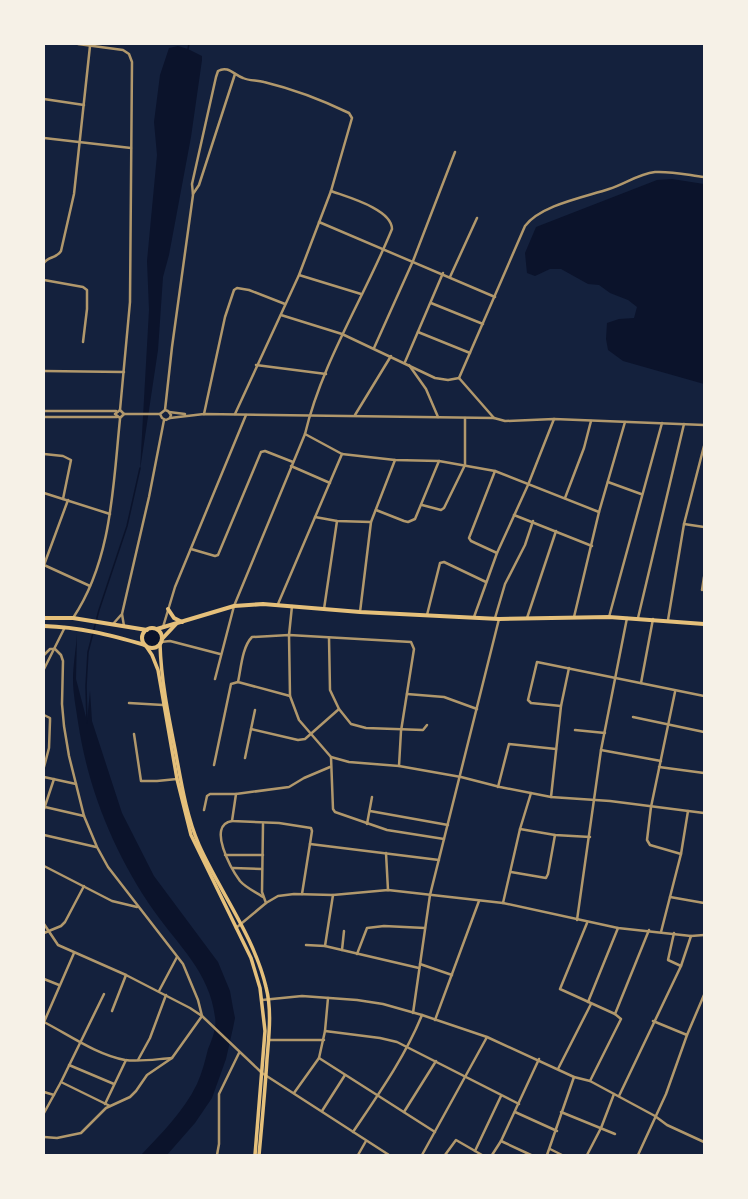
<svg xmlns="http://www.w3.org/2000/svg" width="748" height="1199" viewBox="0 0 748 1199" font-family="'PT Sans Narrow',sans-serif">
<style>
.water{fill:#0b132b}
.lines{fill:none;stroke-linecap:round;stroke-linejoin:round}
.stream{stroke:#0b132b;stroke-width:1.5}
.minor{stroke:#b1986c;stroke-width:2.5}
.secondary{stroke:#e5c07b;stroke-width:3.5}
.trunk{stroke:#e5c07b;stroke-width:4}
</style>
<rect width="100%" height="100%" fill="#14213d"/>
<g class="water">
<polygon points="178,46 188,49 202,56 202,60 191,137 169,255 163,277 158,350 140,470 149,310 147,261 157,155 154,122 160,75 169,48"/>
<polygon points="672,179 704,184 704,384 623,361 608,350 606,339 607,323 619,319 634,318 637,307 628,300 610,293 599,285 588,284 561,269 550,269 535,276 527,273 525,253 536,227 657,180"/>
<circle cx="152" cy="638" r="8"/>
<path d="M77,634L76,679L87,721L90,691L92,721L122,813L154,876L218,962L230,991L233,1008L235,1018L233,1028L226,1059L212,1098L195,1123L167,1155H141C161,1134 184,1111 197,1084C202,1073 205,1061 208,1049C212,1039 217,1028 215,1017C210,973 178,945 154,911C115,855 88,790 78,722C76,708 73,693 73,680C73,665 76,649 77,634Z"/>
</g>
<g class="lines">
<g class="stream">
<polyline points="188,49 189,44"/>
<polyline points="87,723 86,686 88,652 99,610 127,526 140,468"/>
</g>
<g class="minor">
<polyline points="78,44 123,50 129,54 132,62 130,302 120,410 115,414 120,418 124,414 120,410"/>
<polyline points="44,99 84,105"/>
<polyline points="44,138 131,148"/>
<polyline points="193,194 199,185 235,74"/>
<polyline points="319,222 495,297"/>
<path d="M44,263C48,256 56,259 61,251L74,194L90,46"/>
<polyline points="299,275 361,294"/>
<polyline points="450,277 477,218"/>
<polyline points="44,280 83,287 87,290 87,309 83,342"/>
<polyline points="431,303 483,324"/>
<polyline points="281,315 342,334 435,378 448,380 459,378"/>
<polyline points="418,332 470,353"/>
<polyline points="374,348 413,261 455,152"/>
<polyline points="405,362 443,273"/>
<polyline points="256,365 326,374"/>
<polyline points="409,365 426,389 438,417"/>
<polyline points="44,371 124,372"/>
<path d="M459,378L525,226C541,205 585,197 609,189C625,184 638,174 655,172C671,171 688,175 704,177"/>
<polyline points="459,378 494,418"/>
<path d="M165,410L168,411L171,415L170,418L166,420L162,418L160,414L165,410L172,347L193,195L192,184L216,77L218,71C228,65 234,75 243,78C249,81 257,80 264,82C293,89 322,100 349,113L352,118L331,191L299,275L235,414"/>
<polyline points="44,411 116,411"/>
<polyline points="169,412 185,414"/>
<polyline points="124,414 160,414"/>
<polyline points="204,414 225,317 234,290 237,288 249,290 285,304"/>
<polyline points="355,415 391,356"/>
<polyline points="44,417 117,417"/>
<polyline points="170,418 204,414 494,418 505,421 554,419 704,425"/>
<polyline points="305,434 342,454 395,460 439,461 495,471 599,512"/>
<polyline points="44,454 63,456 71,460 63,499"/>
<polyline points="291,466 330,483"/>
<polyline points="495,471 469,538 471,541 497,553"/>
<polyline points="608,482 641,494"/>
<polyline points="44,493 110,514"/>
<polyline points="565,498 584,448 591,421"/>
<polyline points="68,500 44,565 90,586"/>
<polyline points="422,505 441,510 444,508 465,465 465,418"/>
<polyline points="376,510 404,521 408,522 415,519 439,461"/>
<polyline points="514,515 592,546"/>
<polyline points="315,517 337,521 371,522"/>
<polyline points="684,524 704,527"/>
<polyline points="191,549 215,556 218,555 261,452 265,451 293,462"/>
<polyline points="702,590 704,577"/>
<polyline points="278,604 342,454"/>
<polyline points="292,606 289,635 290,696 299,720 331,757 349,762 399,766 461,777 500,787 551,797 610,801 704,813"/>
<polyline points="324,609 337,521"/>
<polyline points="360,612 371,522 395,460"/>
<polyline points="427,615 440,563 444,562 486,582"/>
<polyline points="474,617 497,553 528,485 554,419"/>
<polyline points="574,617 599,512 625,422"/>
<polyline points="609,617 662,423"/>
<path d="M73,618C112,560 113,486 120,419"/>
<polyline points="495,618 505,584 525,545 533,521"/>
<polyline points="527,618 556,531"/>
<polyline points="638,618 684,424"/>
<polyline points="668,620 684,524 704,446"/>
<polyline points="113,624 121,615"/>
<polyline points="124,626 122,614 149,497 164,420"/>
<polyline points="163,627 175,587 246,415"/>
<polyline points="329,638 330,690 339,709 351,724 366,728 423,730 427,725"/>
<polyline points="161,642 170,641 220,654"/>
<polyline points="44,655 50,649 55,649 61,655 63,661 62,704 64,726 69,756 84,816 97,847 108,867 183,964 198,1000 202,1016 172,1058 147,1075 136,1091 130,1097 106,1108 81,1133 57,1138 44,1137"/>
<polyline points="44,669 65,627"/>
<path d="M215,679L234,606L305,434C322,362 364,298 392,229C392,209 347,197 331,191"/>
<polyline points="641,683 653,619"/>
<polyline points="675,692 651,807 647,840 650,845 681,854"/>
<polyline points="407,694 444,697 477,709"/>
<path d="M290,696L238,682C241,669 242,647 252,637L289,635L411,642L414,649L401,731L399,766"/>
<polyline points="129,703 163,705"/>
<polyline points="561,706 531,703 528,700 537,662 704,696"/>
<polyline points="44,715 50,718 50,721 49,748 44,767"/>
<polyline points="633,717 704,732"/>
<polyline points="251,729 298,740 305,739 339,709"/>
<polyline points="575,730 605,733"/>
<polyline points="134,734 141,781 157,781 177,779"/>
<polyline points="601,750 661,761"/>
<polyline points="331,757 333,809 335,812 387,830 444,839"/>
<polyline points="245,758 255,710"/>
<polyline points="214,765 231,684 238,682"/>
<polyline points="659,767 704,773"/>
<polyline points="44,777 76,784"/>
<polyline points="498,787 509,744 556,749"/>
<polyline points="236,794 232,821 279,823 311,828 312,831 302,894"/>
<polyline points="551,797 561,706 569,668"/>
<polyline points="45,807 84,816"/>
<polyline points="44,809 54,779"/>
<polyline points="204,810 207,796 210,794 236,794 289,787 304,778 330,767"/>
<polyline points="370,811 448,825"/>
<path d="M232,821C206,825 232,870 240,881C246,888 256,892 263,897"/>
<polyline points="263,824 262,892 266,903"/>
<polyline points="367,824 372,797"/>
<polyline points="520,829 555,835 590,837"/>
<polyline points="44,835 96,847"/>
<polyline points="310,844 439,860"/>
<polyline points="386,853 388,890"/>
<polyline points="225,855 263,855"/>
<polyline points="44,866 112,901 137,907"/>
<polyline points="233,868 262,869"/>
<polyline points="511,872 546,878 548,874 555,835"/>
<polyline points="670,897 704,903"/>
<polyline points="503,903 520,829 531,793"/>
<polyline points="577,920 601,750 627,618"/>
<polyline points="587,923 560,989 615,1014 621,1019 590,1081"/>
<polyline points="44,924 58,945 126,975 190,1008 202,1016 262,1073 389,1155"/>
<polyline points="236,928 266,903 278,896 294,894 333,895 388,890 503,903 618,928 691,936 704,935"/>
<polyline points="344,931 342,950 419,968"/>
<polyline points="661,932 681,854 688,811"/>
<polyline points="44,933 61,926 65,922 84,886"/>
<polyline points="674,933 668,960 681,966"/>
<polyline points="306,945 325,946 342,950"/>
<polyline points="325,946 333,895"/>
<polyline points="357,954 367,928 384,926 425,928"/>
<polyline points="420,964 452,975"/>
<polyline points="44,979 59,985"/>
<polyline points="159,991 177,957"/>
<polyline points="262,1000 302,996 357,1000 383,1004 422,1015 487,1037 574,1077 590,1081 655,1116 667,1125 704,1142"/>
<polyline points="588,1002 618,928"/>
<polyline points="112,1011 126,975"/>
<polyline points="413,1013 430,895 499,619"/>
<polyline points="615,1014 649,930"/>
<polyline points="435,1020 479,901"/>
<polyline points="653,1021 687,1035 704,995"/>
<path d="M44,1022C69,1035 97,1055 125,1060C140,1062 157,1059 172,1058"/>
<polyline points="44,1022 74,953"/>
<polyline points="325,1031 328,998"/>
<polyline points="269,1040 324,1040"/>
<polyline points="319,1058 435,1132"/>
<polyline points="138,1060 150,1038 166,995"/>
<polyline points="69,1065 114,1084"/>
<polyline points="558,1069 591,1004"/>
<polyline points="61,1082 110,1106"/>
<polyline points="44,1092 54,1095"/>
<polyline points="294,1093 319,1058 325,1031 380,1038 397,1042 519,1104"/>
<polyline points="619,1096 681,966 691,936"/>
<polyline points="105,1104 126,1060"/>
<polyline points="322,1111 345,1075"/>
<polyline points="404,1112 436,1061"/>
<polyline points="515,1112 557,1131"/>
<polyline points="561,1112 615,1134"/>
<polyline points="44,1113 61,1082 104,994"/>
<path d="M353,1132C378,1095 405,1057 422,1015"/>
<polyline points="501,1141 531,1155"/>
<polyline points="550,1149 562,1155"/>
<polyline points="475,1151 501,1096"/>
<polyline points="217,1155 219,1144 219,1094 239,1053"/>
<polyline points="358,1155 366,1141"/>
<polyline points="422,1155 487,1037"/>
<polyline points="445,1155 456,1140 482,1155"/>
<polyline points="492,1155 501,1141 539,1059"/>
<polyline points="547,1155 574,1077"/>
<polyline points="587,1155 601,1128 614,1094"/>
<polyline points="638,1155 666,1094 687,1035"/>
</g>
<g class="secondary">
<path d="M160,644C161,679 168,714 175,749C181,781 186,815 199,845C220,892 254,936 266,987C272,1010 269,1035 267,1059C265,1091 262,1123 259,1155"/>
<polyline points="146,646 152,655 158,670 177,779 191,835 251,958 260,988 265,1031 255,1155"/>
</g>
<g class="trunk">
<polyline points="168,609 174,618 182,622"/>
<polyline points="44,618 73,618 147,630"/>
<path d="M44,626C80,627 110,635 145,645"/>
<circle cx="152" cy="638" r="10"/>
<polyline points="157,629 234,606 263,604 360,612 499,619 609,617 704,624"/>
<polyline points="162,639 176,624"/>
</g>
</g>
<rect width="748" height="1199" fill="none" stroke="#f6f1e7" stroke-width="90"/>
</svg>
